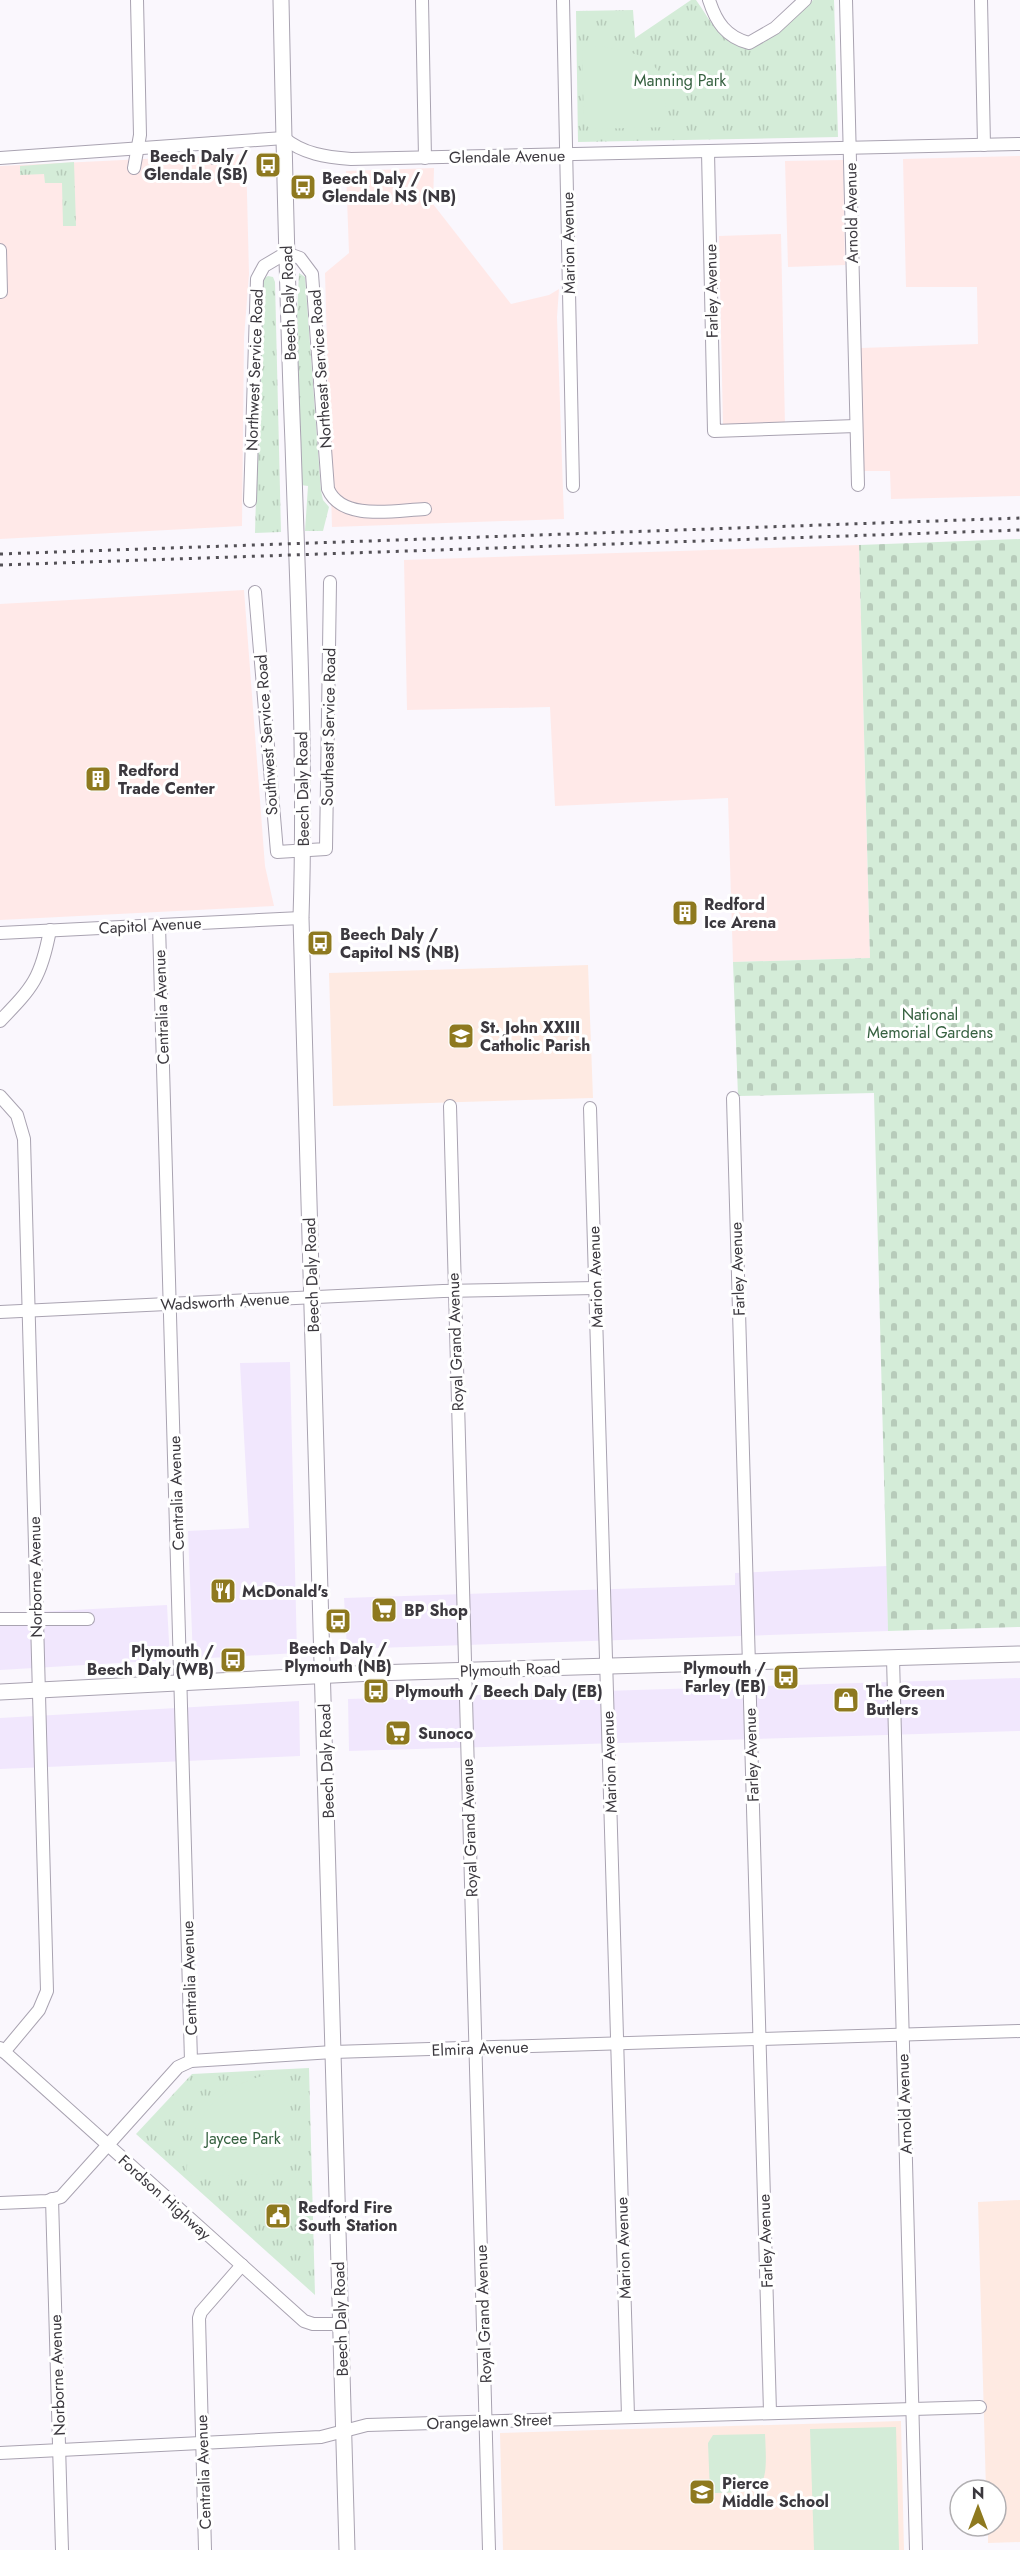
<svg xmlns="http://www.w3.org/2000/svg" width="1020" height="2550" viewBox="0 0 1020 2550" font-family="Jost,sans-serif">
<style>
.built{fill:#f1e7fd}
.industrial{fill:#ffe9e8}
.education{fill:#feeae2}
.grass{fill:url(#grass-tufts)}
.cemetery{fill:url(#cemetery-stones)}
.garden{fill:#d4ecd8}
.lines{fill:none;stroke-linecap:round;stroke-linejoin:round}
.minor-casing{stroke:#a9a3b1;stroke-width:14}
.major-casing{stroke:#a9a3b1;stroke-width:17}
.minor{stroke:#fff;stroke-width:12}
.major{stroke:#fff;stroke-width:15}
.rail{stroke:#535056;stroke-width:3;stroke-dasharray:3 6;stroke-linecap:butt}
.labels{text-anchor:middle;stroke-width:6;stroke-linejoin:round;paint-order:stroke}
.park-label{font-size:16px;fill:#366140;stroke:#fff}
.poi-label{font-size:16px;font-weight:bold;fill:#3b383e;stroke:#fff;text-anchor:start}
.street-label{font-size:16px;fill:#3b383e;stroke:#fff}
</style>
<defs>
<pattern id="grass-tufts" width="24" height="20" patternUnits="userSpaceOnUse" patternTransform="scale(1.5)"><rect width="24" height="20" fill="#d4ecd8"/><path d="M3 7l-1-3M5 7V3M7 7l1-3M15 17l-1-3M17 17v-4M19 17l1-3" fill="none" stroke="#b7cbba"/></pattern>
<pattern id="cemetery-stones" width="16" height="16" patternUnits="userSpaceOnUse" patternTransform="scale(1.5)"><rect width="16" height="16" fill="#d4ecd8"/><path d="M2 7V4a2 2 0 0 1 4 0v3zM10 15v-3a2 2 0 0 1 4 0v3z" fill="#b7cbba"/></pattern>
</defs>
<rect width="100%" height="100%" fill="#faf7fd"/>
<g class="built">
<polygon points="290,1362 297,1653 193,1659 188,1531 249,1528 240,1363"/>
<polygon points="887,1566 888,1631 347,1649 344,1598 735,1585 735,1573"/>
<polygon points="167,1605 170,1660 0,1670 0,1614"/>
<polygon points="1020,1678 1020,1731 349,1751 348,1699"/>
<polygon points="299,1701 300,1756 0,1769 0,1718"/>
</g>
<g class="industrial">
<polygon points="246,154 249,274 244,338 242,526 0,539 0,166"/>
<polygon points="1020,156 1020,496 891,499 890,471 864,471 861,348 978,344 977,287 906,287 903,159"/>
<polygon points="843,160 845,265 788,267 785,161"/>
<polygon points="434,168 433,204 511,304 549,295 559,289 557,317 564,519 332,527 325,273 349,253 346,171"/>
<polygon points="781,234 785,426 723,427 719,236"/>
<polygon points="859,545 870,958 733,962 728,798 555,806 550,707 407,710 404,560"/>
<polygon points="244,590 265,866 274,906 0,920 0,604"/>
</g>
<g class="education">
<polygon points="588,965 593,1098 333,1106 329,973"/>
<polygon points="1020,2200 1020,2542 988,2543 988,2526 996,2526 996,2490 986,2490 978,2202"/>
<polygon points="901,2421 904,2550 503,2550 500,2433"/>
</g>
<g class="grass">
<path d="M691,0H696C704,11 711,24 721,34C754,68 789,21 813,0H834L838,137L578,142L576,11L633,10L635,38Z"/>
<polygon points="74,162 76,226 63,226 62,183 45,183 44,174 20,175 20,166"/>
<polygon points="299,273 305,277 321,491 323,500 329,507 323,531 305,531 308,486 301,485 297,314"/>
<polygon points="268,276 273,277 275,282 281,532 255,533 262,284 263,279"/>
<polygon points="309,2068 315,2295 136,2134 192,2074"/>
</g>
<polygon class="cemetery" points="1020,539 1020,1627 888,1631 874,1093 738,1096 733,962 870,958 859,545"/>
<g class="garden">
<path d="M599,46C666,57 659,65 669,127L591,129L584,124L582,47Z"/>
<path d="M268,2075H284L286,2166L278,2174L187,2176C185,2124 216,2085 268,2075Z"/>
<polygon points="896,2427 899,2550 814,2550 810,2429"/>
<path d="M765,2434C768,2492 766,2492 710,2493L708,2443L713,2435Z"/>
</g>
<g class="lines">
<g class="minor-casing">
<g id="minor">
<polyline points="422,0 425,158"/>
<polyline points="563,0 573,486"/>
<path d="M709,0C716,22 726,37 749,43L775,28L805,0"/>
<polyline points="846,0 858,485"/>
<polyline points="981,0 984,145"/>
<polyline points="213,143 214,158"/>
<polyline points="708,152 714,431 856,426"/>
<path d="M0,158L284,138C303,154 326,157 351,159L1020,144"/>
<polyline points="134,168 140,135 137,0"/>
<polyline points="0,250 1,292"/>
<path d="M250,501L257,279L264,266L286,253L300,258L312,274L328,489C342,522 396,510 425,509"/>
<polyline points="255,592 277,852 326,849 330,582"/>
<polyline points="159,925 191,2061"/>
<polyline points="0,933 301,918"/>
<path d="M0,1021C33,987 41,978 50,930"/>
<polyline points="0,1096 17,1115 24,1139 47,1991 39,2010 4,2052"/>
<polyline points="733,1098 770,2412"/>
<polyline points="450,1106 489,2550"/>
<polyline points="590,1108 628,2416"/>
<polyline points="0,1312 443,1291 595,1288"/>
<polyline points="0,1619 88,1619"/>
<polyline points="893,1658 916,2550"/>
<polyline points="0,2048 304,2321 313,2324 341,2324"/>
<polyline points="52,2199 62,2550"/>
<polyline points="0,2203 47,2201 61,2197 178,2067 191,2061 333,2052 1020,2031"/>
<polyline points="0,2453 321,2437 367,2425 980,2407"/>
<polyline points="205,2550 199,2318 201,2312 242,2265"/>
</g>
</g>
<g class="major-casing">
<g id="major">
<path d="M281,0C284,148 287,295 293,443C298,601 306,760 301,918L347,2550"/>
<polyline points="0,1692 373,1673 1020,1654"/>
</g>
</g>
<use href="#minor" class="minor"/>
<use href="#major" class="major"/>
<g class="rail">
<polyline points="0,554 1020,518"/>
<polyline points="0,565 1020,530"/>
</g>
</g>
<defs>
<g id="bus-square" transform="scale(1.35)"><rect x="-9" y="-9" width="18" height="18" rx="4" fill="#8e791f" stroke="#fff"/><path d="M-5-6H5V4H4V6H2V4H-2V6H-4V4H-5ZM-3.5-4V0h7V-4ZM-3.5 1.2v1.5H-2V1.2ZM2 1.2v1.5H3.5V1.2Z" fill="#fff"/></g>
<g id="building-square" transform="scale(1.35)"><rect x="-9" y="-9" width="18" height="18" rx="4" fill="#8e791f" stroke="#fff"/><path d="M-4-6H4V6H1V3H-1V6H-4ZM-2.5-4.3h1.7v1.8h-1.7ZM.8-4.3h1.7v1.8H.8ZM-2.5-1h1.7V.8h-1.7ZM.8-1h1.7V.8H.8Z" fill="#fff"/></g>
<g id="school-square" transform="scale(1.35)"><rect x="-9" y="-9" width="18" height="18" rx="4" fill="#8e791f" stroke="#fff"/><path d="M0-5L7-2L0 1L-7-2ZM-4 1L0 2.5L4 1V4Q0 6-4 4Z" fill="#fff"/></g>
<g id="restaurant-square" transform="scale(1.35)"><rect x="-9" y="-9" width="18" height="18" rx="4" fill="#8e791f" stroke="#fff"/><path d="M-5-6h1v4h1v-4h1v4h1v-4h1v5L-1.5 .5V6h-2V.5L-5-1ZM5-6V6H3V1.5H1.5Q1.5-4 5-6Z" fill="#fff"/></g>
<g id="supermarket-square" transform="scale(1.35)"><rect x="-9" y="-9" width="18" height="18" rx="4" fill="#8e791f" stroke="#fff"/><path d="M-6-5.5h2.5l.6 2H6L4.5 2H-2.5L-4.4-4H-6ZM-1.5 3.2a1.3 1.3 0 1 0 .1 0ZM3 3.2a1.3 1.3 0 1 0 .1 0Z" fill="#fff"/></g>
<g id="shop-square" transform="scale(1.35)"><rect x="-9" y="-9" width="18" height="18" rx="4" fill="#8e791f" stroke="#fff"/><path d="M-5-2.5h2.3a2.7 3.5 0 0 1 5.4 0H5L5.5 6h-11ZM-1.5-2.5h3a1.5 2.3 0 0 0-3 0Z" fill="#fff"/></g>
<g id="civic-square" transform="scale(1.35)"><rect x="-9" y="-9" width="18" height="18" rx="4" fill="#8e791f" stroke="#fff"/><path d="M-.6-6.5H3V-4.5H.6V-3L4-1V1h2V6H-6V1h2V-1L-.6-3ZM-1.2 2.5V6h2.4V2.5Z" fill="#fff"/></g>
</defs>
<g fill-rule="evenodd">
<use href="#bus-square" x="268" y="165"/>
<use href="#bus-square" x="303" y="187"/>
<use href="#building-square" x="98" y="779"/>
<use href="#building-square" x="685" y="913"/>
<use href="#bus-square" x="320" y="943"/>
<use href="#school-square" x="461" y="1036"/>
<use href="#restaurant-square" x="223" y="1591"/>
<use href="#supermarket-square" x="384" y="1610"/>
<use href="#bus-square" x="338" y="1621"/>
<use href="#bus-square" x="233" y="1660"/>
<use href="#bus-square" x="786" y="1677"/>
<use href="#bus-square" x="376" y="1691"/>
<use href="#shop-square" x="846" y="1700"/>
<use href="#supermarket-square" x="398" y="1733"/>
<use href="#civic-square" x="278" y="2216"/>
<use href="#school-square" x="702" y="2492"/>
</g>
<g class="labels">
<g class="park-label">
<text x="680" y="86">Manning Park</text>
<text x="930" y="1020">National<tspan x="930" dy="18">Memorial Gardens</tspan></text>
<text x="243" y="2144">Jaycee Park</text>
</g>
<g class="poi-label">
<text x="248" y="162" text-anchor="end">Beech Daly /<tspan x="248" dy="18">Glendale (SB)</tspan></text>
<text x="322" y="184">Beech Daly /<tspan x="322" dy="18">Glendale NS (NB)</tspan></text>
<text x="118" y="776">Redford<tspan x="118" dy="18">Trade Center</tspan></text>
<text x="704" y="910">Redford<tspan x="704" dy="18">Ice Arena</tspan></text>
<text x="340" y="940">Beech Daly /<tspan x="340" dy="18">Capitol NS (NB)</tspan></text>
<text x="480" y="1033">St. John XXIII<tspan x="480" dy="18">Catholic Parish</tspan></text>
<text x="242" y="1597">McDonald's</text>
<text x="404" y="1616">BP Shop</text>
<text x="338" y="1654" text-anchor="middle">Beech Daly /<tspan x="338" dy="18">Plymouth (NB)</tspan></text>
<text x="214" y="1657" text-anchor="end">Plymouth /<tspan x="214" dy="18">Beech Daly (WB)</tspan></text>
<text x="766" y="1674" text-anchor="end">Plymouth /<tspan x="766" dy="18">Farley (EB)</tspan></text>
<text x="395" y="1697">Plymouth / Beech Daly (EB)</text>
<text x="866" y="1697">The Green<tspan x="866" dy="18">Butlers</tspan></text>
<text x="418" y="1739">Sunoco</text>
<text x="298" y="2213">Redford Fire<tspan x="298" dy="18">South Station</tspan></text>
<text x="722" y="2489">Pierce<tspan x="722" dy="18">Middle School</tspan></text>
</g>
<g class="street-label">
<text transform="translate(507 156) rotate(-1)" y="6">Glendale Avenue</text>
<text transform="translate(851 213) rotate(-91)" y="6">Arnold Avenue</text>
<text transform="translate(568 243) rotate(-91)" y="6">Marion Avenue</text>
<text transform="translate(711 291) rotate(-91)" y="6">Farley Avenue</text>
<text transform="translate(288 303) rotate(-92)" y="6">Beech Daly Road</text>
<text transform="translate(320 369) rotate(-94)" y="6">Northeast Service Road</text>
<text transform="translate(254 370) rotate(-88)" y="6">Northwest Service Road</text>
<text transform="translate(328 727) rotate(-89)" y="6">Southeast Service Road</text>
<text transform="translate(266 735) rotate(-94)" y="6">Southwest Service Road</text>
<text transform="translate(302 789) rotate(-91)" y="6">Beech Daly Road</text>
<text transform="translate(150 925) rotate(-3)" y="6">Capitol Avenue</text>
<text transform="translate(161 1007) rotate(-92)" y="6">Centralia Avenue</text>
<text transform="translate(737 1269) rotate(-92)" y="6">Farley Avenue</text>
<text transform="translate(311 1275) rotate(-92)" y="6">Beech Daly Road</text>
<text transform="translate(595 1277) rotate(-92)" y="6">Marion Avenue</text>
<text transform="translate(225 1301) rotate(-3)" y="6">Wadsworth Avenue</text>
<text transform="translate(455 1342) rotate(-92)" y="6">Royal Grand Avenue</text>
<text transform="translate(176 1493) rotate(-92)" y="6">Centralia Avenue</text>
<text transform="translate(35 1577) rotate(-91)" y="6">Norborne Avenue</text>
<text transform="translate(510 1669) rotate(-2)" y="6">Plymouth Road</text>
<text transform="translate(751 1755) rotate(-92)" y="6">Farley Avenue</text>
<text transform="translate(326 1761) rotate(-92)" y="6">Beech Daly Road</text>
<text transform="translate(609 1762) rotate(-92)" y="6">Marion Avenue</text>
<text transform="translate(469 1828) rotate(-92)" y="6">Royal Grand Avenue</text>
<text transform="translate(189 1978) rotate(-92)" y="6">Centralia Avenue</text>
<text transform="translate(480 2048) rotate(-2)" y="6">Elmira Avenue</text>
<text transform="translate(904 2104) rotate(-92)" y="6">Arnold Avenue</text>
<text transform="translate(165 2197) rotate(42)" y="6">Fordson Highway</text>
<text transform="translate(765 2241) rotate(-92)" y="6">Farley Avenue</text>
<text transform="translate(623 2248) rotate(-92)" y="6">Marion Avenue</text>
<text transform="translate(483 2314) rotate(-92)" y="6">Royal Grand Avenue</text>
<text transform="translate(340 2319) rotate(-92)" y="6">Beech Daly Road</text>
<text transform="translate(57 2375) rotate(-92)" y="6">Norborne Avenue</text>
<text transform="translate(489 2421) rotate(-2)" y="6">Orangelawn Street</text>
<text transform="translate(203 2472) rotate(-92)" y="6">Centralia Avenue</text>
</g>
</g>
<g transform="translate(978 2508)"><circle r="28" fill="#ffffff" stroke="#b1afb2" stroke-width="1.5"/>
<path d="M0-4.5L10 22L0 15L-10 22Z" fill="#8e791f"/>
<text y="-9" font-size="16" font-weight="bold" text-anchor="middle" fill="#3b383e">N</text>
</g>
</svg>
